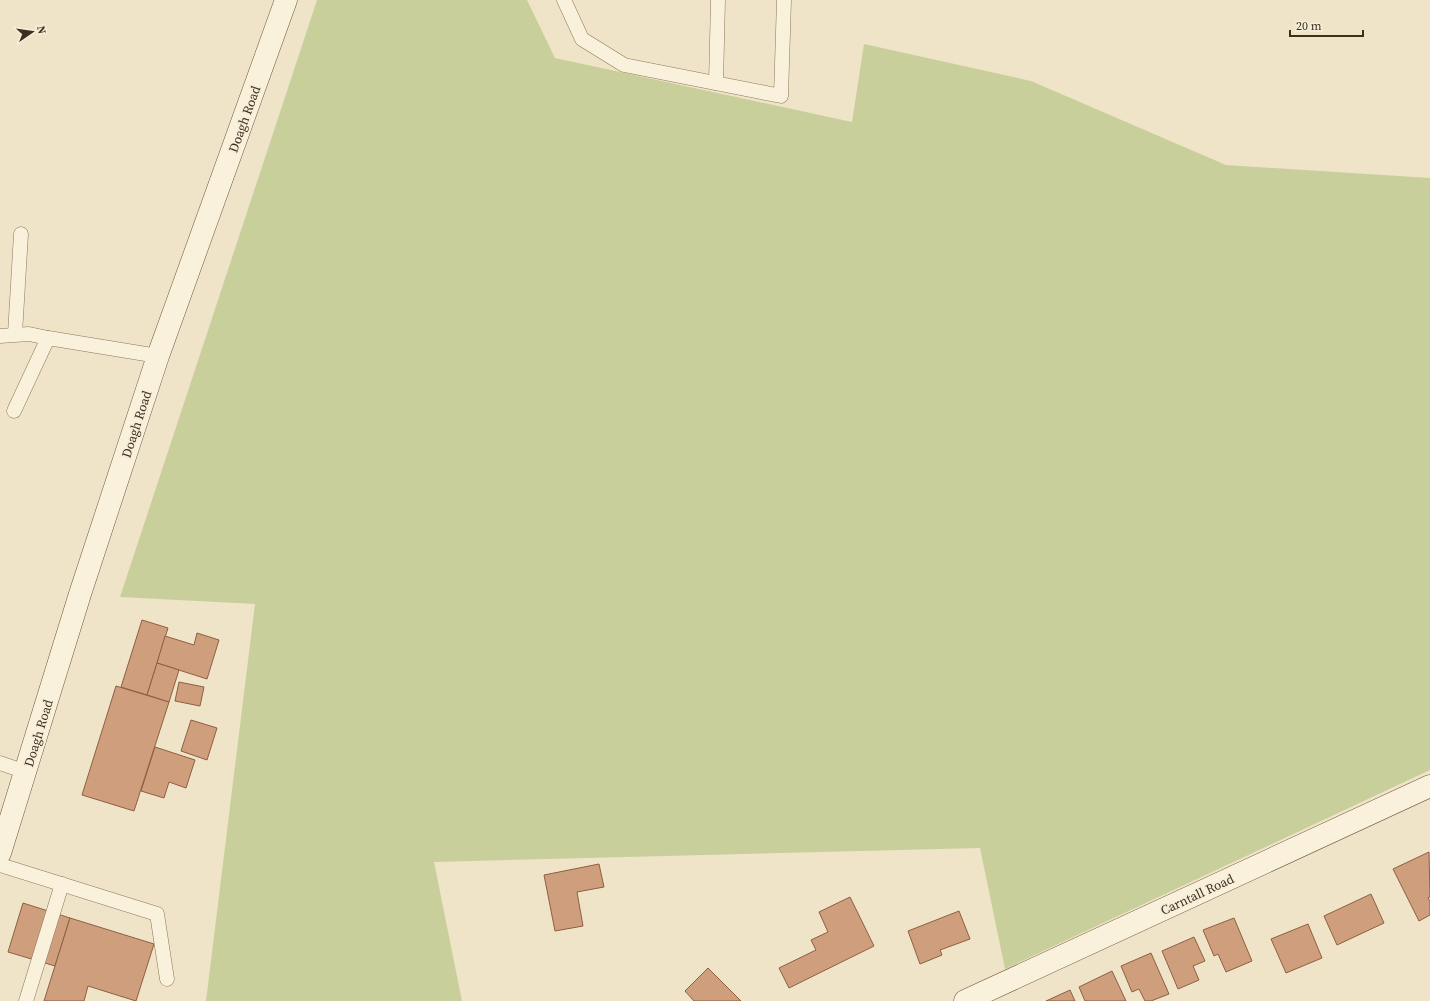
<svg xmlns="http://www.w3.org/2000/svg" width="1430" height="1001" viewBox="0 0 1430 1001" font-family="'Source Serif 4',serif">
<style>
.green{fill:#c9cf9b}
.building{fill:#cf9f7d;stroke:#8d5f41}
.lines{fill:none;stroke-linecap:round;stroke-linejoin:round}
.lane-casing{stroke:#8d765c;stroke-width:15}
.secondary-casing{stroke:#6f573f;stroke-width:23}
.lane{stroke:#faf1dc;stroke-width:14}
.secondary{stroke:#faf1dc;stroke-width:22}
.labels{text-anchor:middle;stroke-width:4;stroke-linejoin:round;paint-order:stroke}
.street-label{font-size:13px;fill:#3d2e20;stroke:#f7eed8}
</style>
<rect width="100%" height="100%" fill="#f0e4c8"/>
<polygon class="green" points="317,0 527,0 555,58 852,122 864,44 1031,81 1226,165 1430,178 1430,770 1005,969 980,848 434,862 462,1001 206,1001 255,604 120,597"/>
<g class="building">
<polygon points="142,620 168,628 147,695 121,687"/>
<polygon points="197,633 219,640 207,679 157,663 165,636 194,645"/>
<polygon points="157,663 179,670 169,702 147,695"/>
<polygon points="179,682 204,687 200,706 175,701"/>
<polygon points="116,686 169,702 134,811 82,795"/>
<polygon points="191,720 217,728 207,760 181,751"/>
<polygon points="155,747 195,760 186,788 169,782 164,798 141,791"/>
<polygon points="1429,852 1430,897 1428,898 1430,901 1430,915 1419,921 1393,869"/>
<polygon points="599,864 604,887 577,892 583,926 555,931 544,875"/>
<polygon points="1371,894 1384,923 1337,945 1324,916"/>
<polygon points="850,897 874,946 789,988 779,968 816,950 811,940 828,932 819,912"/>
<polygon points="23,903 70,918 55,966 8,952"/>
<polygon points="959,911 970,939 940,950 942,955 920,964 908,931"/>
<polygon points="70,918 154,944 136,1001 88,986 84,1001 44,1001"/>
<polygon points="1234,918 1252,961 1226,972 1218,954 1214,956 1203,930"/>
<polygon points="1308,924 1322,958 1286,973 1271,939"/>
<polygon points="1194,937 1205,961 1193,966 1199,980 1178,989 1162,951"/>
<polygon points="1151,953 1169,994 1151,1001 1145,1001 1139,989 1132,992 1121,966"/>
<polygon points="708,968 741,1001 694,1001 685,991"/>
<polygon points="1112,971 1126,1001 1085,1001 1079,987"/>
<polygon points="1070,990 1075,1001 1046,1001"/>
</g>
<g class="lines">
<g class="lane-casing">
<g id="lane">
<polyline points="564,0 582,39 624,65 781,96 784,0"/>
<polyline points="716,83 718,0"/>
<polyline points="15,334 21,234"/>
<polyline points="0,336 29,334 48,338 158,356"/>
<polyline points="14,411 48,338"/>
<polyline points="0,763 26,772"/>
<polyline points="0,865 157,914 167,979"/>
<polyline points="26,1001 62,884"/>
</g>
</g>
<g class="secondary-casing">
<g id="secondary">
<polyline points="0,853 80,594 158,356 286,0"/>
<polyline points="965,1001 1430,786"/>
</g>
</g>
<use href="#lane" class="lane"/>
<use href="#secondary" class="secondary"/>
</g>
<g class="labels">
<g class="street-label">
<text transform="translate(244 119) rotate(-70)" y="5">Doagh Road</text>
<text transform="translate(136 424) rotate(-72)" y="5">Doagh Road</text>
<text transform="translate(38 733) rotate(-73)" y="5">Doagh Road</text>
<text transform="translate(1197 894) rotate(-25)" y="5">Carntall Road</text>
</g>
</g>
<g transform="translate(32 32) rotate(77)" stroke="#f7eed8" stroke-width="3" paint-order="stroke">
<path d="M0-3L7 15L0 10L-7 15Z" fill="#3d2e20"/>
<text y="-6" font-size="11" font-weight="bold" text-anchor="middle" fill="#3d2e20">N</text>
</g>
<path d="M1290 30v6h73v-6" fill="none" stroke="#3d2e20" stroke-width="2"/>
<text x="1296" y="30" font-size="12" fill="#3d2e20" stroke="#f7eed8" stroke-width="3" paint-order="stroke">20 m</text>
</svg>
